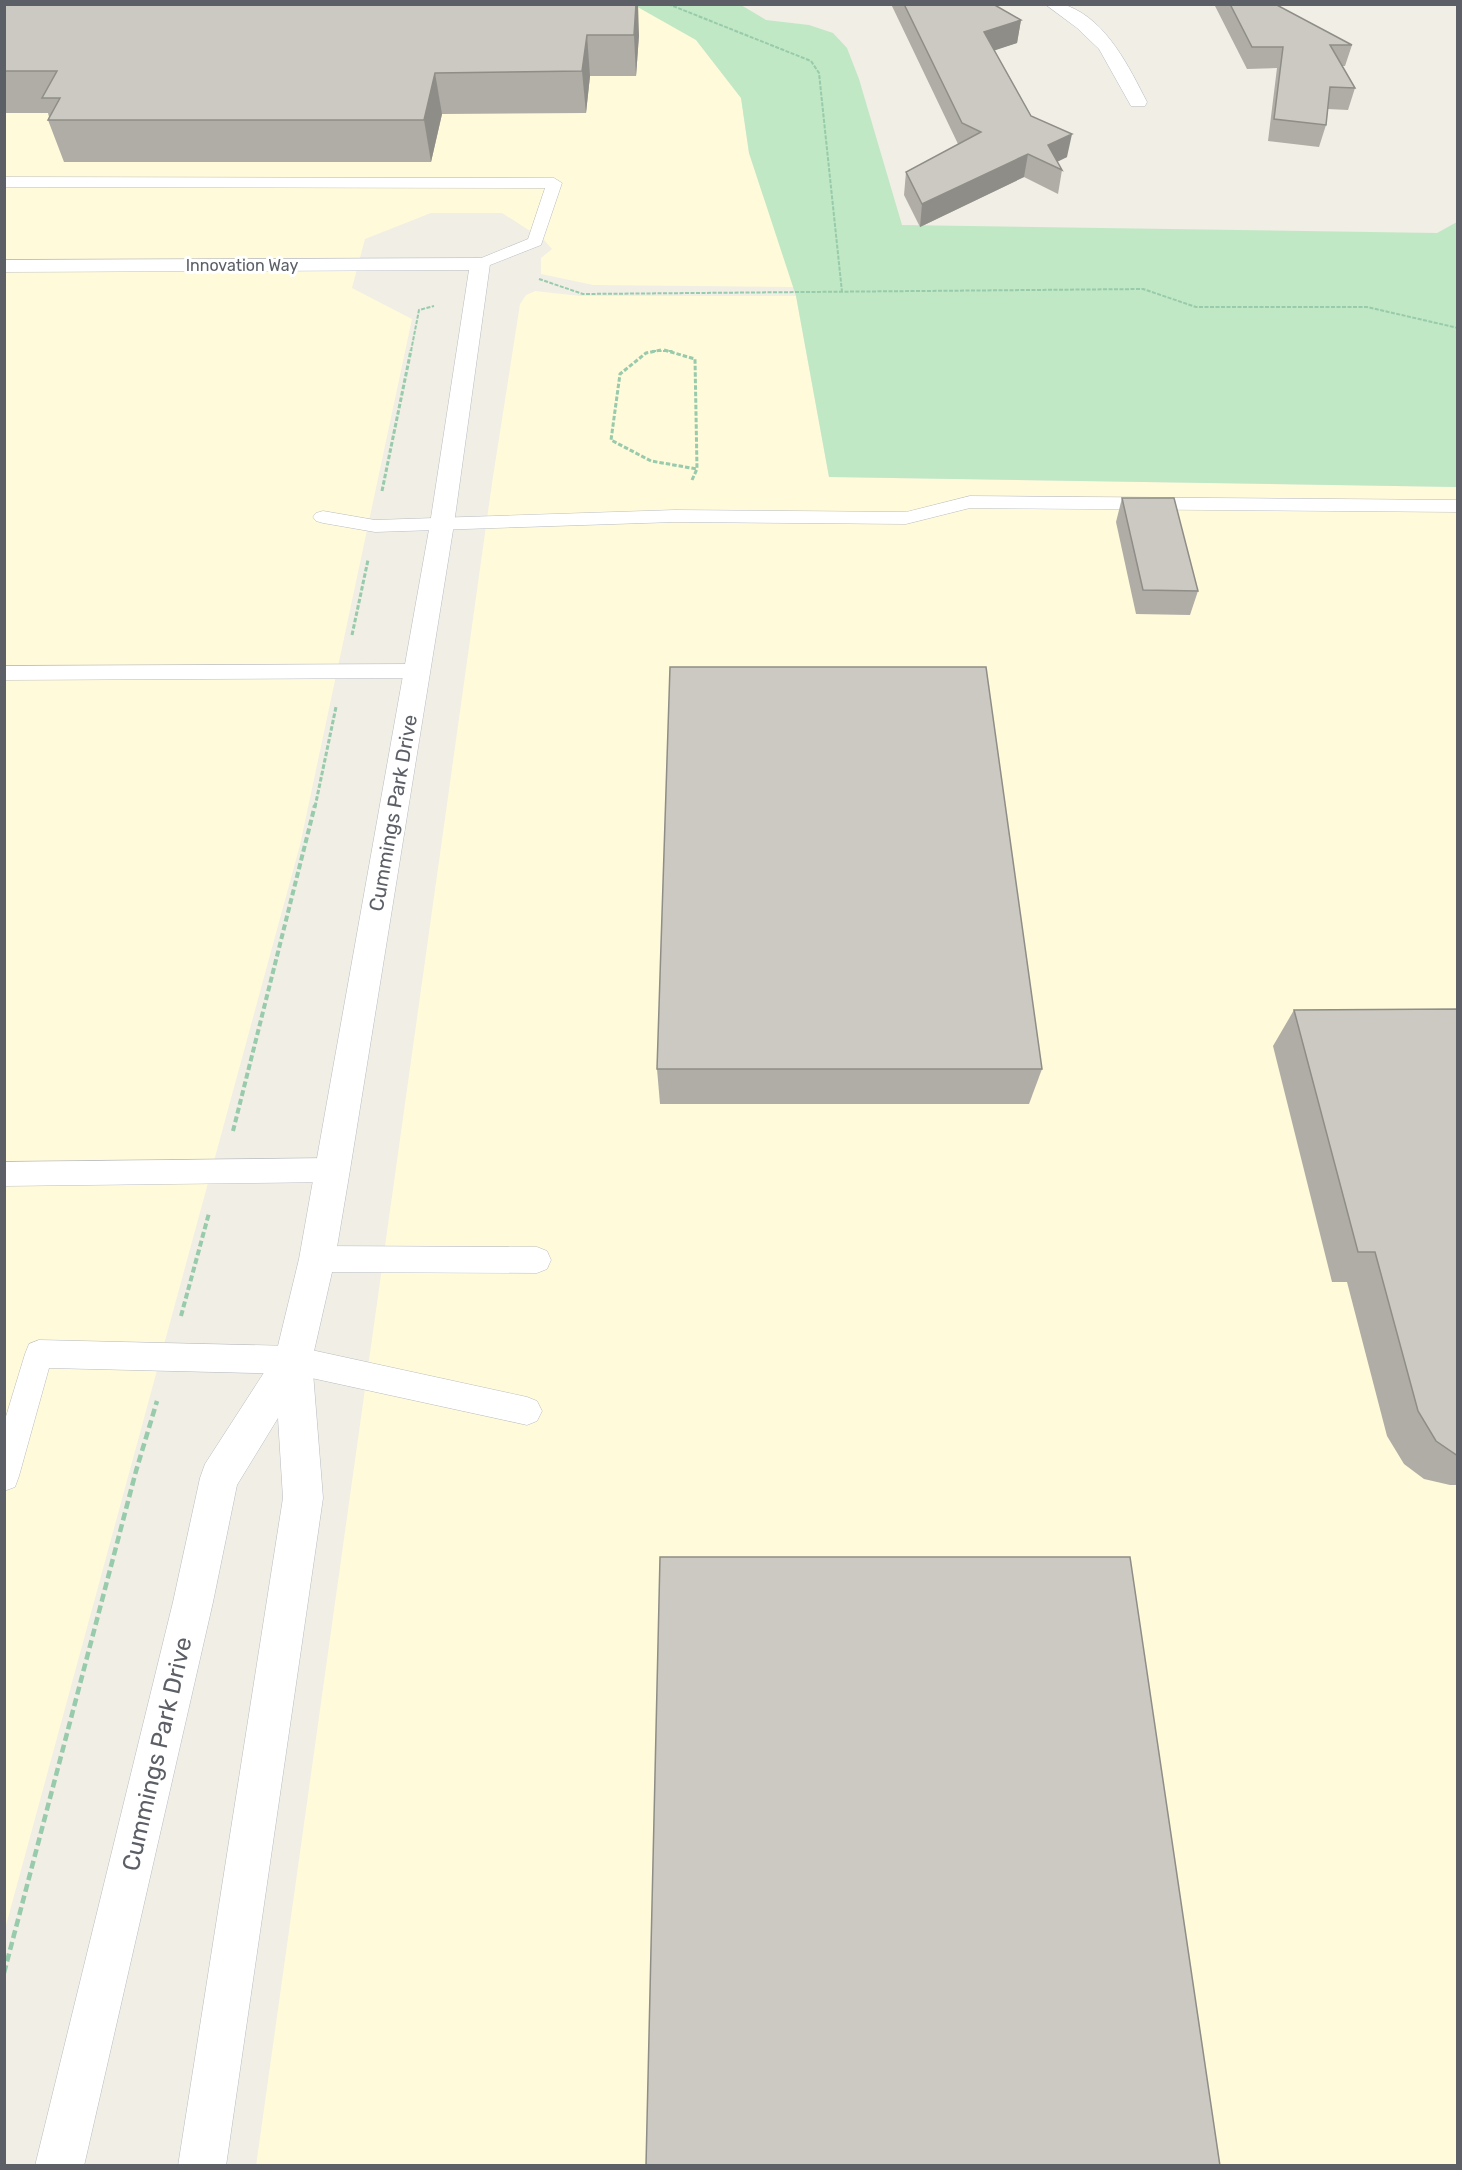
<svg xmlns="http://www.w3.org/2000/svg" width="1462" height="2170" viewBox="0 0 1462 2170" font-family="Rubik,sans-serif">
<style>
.commercial{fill:#fffada}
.green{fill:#c0e8c4}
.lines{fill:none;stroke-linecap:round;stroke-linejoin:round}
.service-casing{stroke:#b9bcc1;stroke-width:1}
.minor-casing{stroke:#b9bcc1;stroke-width:1}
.path-far3{stroke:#98caac;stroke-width:2;stroke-dasharray:4 1.5;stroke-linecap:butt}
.path-far2{stroke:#98caac;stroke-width:3;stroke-dasharray:4.5 2;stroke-linecap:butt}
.path-far1{stroke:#98caac;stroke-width:4;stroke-dasharray:6 3;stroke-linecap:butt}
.path{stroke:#98caac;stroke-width:4.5;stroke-dasharray:8 4;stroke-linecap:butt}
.service{fill:#fff;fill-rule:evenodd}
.minor{fill:#fff;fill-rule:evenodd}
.wall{fill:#afada6}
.shaded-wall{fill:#8e8d87}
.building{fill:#cbc9c1;stroke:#8e8d87;stroke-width:1.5}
.labels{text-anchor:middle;stroke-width:6;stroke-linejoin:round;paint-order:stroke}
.far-street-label{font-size:16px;fill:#5c6066;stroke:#fff}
.street-label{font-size:20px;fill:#5c6066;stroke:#fff}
.near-street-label{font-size:24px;fill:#5c6066;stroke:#fff}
</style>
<rect width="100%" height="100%" fill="#f0eee5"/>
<g class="commercial">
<polygon points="634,4 696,40 741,98 749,153 794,287 593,285 541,274 541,258 552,249 544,240 502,213 431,213 365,239 352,288 412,319 300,845 5,1929 5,5"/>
<polygon points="535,291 581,296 796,296 829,477 1457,487 1457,2165 256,2166 492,483 520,304 526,295"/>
</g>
<polygon class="green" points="634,5 741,5 766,20 809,25 833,33 847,48 859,79 902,225 1437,233 1457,222 1457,487 829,477 796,296 749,153 741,98 696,40"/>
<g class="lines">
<g class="service-casing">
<g id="service">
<polygon points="4,177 554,178 562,183 541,245 480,269 472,264 474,261 528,239 545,188 4,187"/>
<polygon points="970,496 1458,500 1458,512 970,508 906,524 675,522 375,532 323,523 316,521 313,517 316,513 323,511 375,520 675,510 906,512"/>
<polygon points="417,664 424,666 427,671 424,676 417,678 4,680 4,666"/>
<polygon points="333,1158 342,1162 346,1170 342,1178 333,1182 4,1186 4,1162"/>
<polygon points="317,1246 537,1247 547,1251 551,1260 547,1269 537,1273 317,1272 307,1268 303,1259 307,1250"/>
<polygon points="39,1340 293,1346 527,1397 537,1401 542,1411 537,1421 527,1425 293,1374 49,1368 19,1476 15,1487 4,1491 4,1423 25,1354 29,1344"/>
</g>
</g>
<g class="minor-casing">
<g id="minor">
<path d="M1045,4C1052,4 1062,3 1068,6C1107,21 1129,67 1147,102L1145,106H1131L1099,49L1077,28Z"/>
<polygon points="480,258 487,260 490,264 454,524 350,1170 335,1259 312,1360 323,1498 226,2166 178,2166 283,1498 278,1418 237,1485 213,1602 84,2166 35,2166 173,1602 200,1478 205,1464 276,1354 299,1259 430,524 469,270 4,272 4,260"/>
</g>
</g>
<g class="path-far3">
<polyline points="668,4 811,61 819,73 842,292"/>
<polyline points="539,279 583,294 1143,289 1196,307 1367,307 1458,328"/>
<polyline points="411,351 419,310 434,306"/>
<polyline points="652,351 674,351"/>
</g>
<g class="path-far2">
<polyline points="661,350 646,353 620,374 611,440 651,461 697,469"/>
<polyline points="664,350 695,359 697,469"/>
<polyline points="692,480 697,469"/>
<polyline points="382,491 411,350"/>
<polyline points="352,635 368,560"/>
<polyline points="315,807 336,707"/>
</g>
<g class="path-far1">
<polyline points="233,1131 315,805"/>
<polyline points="181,1316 209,1213"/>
</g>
<polyline class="path" points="4,1973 136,1471 157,1401"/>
<use href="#service" class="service"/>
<use href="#minor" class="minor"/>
</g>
<g class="wall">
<polygon points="4,4 639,35 636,76 590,76 586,113 442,114 431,162 64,162 48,120 49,117 48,113 4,113"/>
<polygon points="891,4 993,4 1021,20 1017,43 994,50 1031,116 1067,157 1057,162 1062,170 1058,194 1024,177 920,227 904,195 906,172 958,144"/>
<polygon points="1214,4 1275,4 1352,45 1345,66 1342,66 1355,88 1348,110 1328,109 1326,125 1319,147 1268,141 1277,68 1247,69"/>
<polygon points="1122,498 1198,591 1190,615 1136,614 1116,522"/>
<polygon points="1458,1009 1458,1485 1450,1485 1424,1479 1404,1464 1387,1436 1347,1282 1332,1282 1273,1046 1294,1010"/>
<polygon points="657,1069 1042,1069 1029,1104 660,1104"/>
</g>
<g class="shaded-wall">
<polygon points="636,4 638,4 639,35 636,76 634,35"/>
<polygon points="1021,20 1017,43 981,55 984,32"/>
<polygon points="587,35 590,76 586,113 582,71"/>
<polygon points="435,73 442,114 431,162 424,120"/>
<polygon points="1072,134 1067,157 1050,165 1048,145"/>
<polygon points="1028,154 1024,177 920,227 922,204"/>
</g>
<g class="building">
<polygon points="4,4 636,4 634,35 587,35 582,71 435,73 424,120 48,120 60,98 42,98 57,71 4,71"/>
<polygon points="904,4 993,4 1021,20 984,32 1031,116 1072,134 1048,145 1062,170 1028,154 922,204 906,172 981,132 962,123"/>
<polygon points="1230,4 1275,4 1352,45 1330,45 1355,88 1330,87 1326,125 1274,119 1283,47 1252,47"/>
<polygon points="1122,498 1174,498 1198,591 1143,590"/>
<polygon points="670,667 986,667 1042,1069 657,1069"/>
<polygon points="1458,1009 1458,1456 1436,1441 1418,1411 1375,1252 1358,1252 1294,1010"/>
<polygon points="660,1557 1130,1557 1220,2166 646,2166"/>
</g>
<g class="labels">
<g class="far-street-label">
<text x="242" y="271">Innovation Way</text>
</g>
<g class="street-label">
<text transform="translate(393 813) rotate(-80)" y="7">Cummings Park Drive</text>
</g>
<g class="near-street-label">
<text transform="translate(157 1754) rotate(-77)" y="8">Cummings Park Drive</text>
</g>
</g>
<rect width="1462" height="2170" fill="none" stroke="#5c6066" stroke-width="12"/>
</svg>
